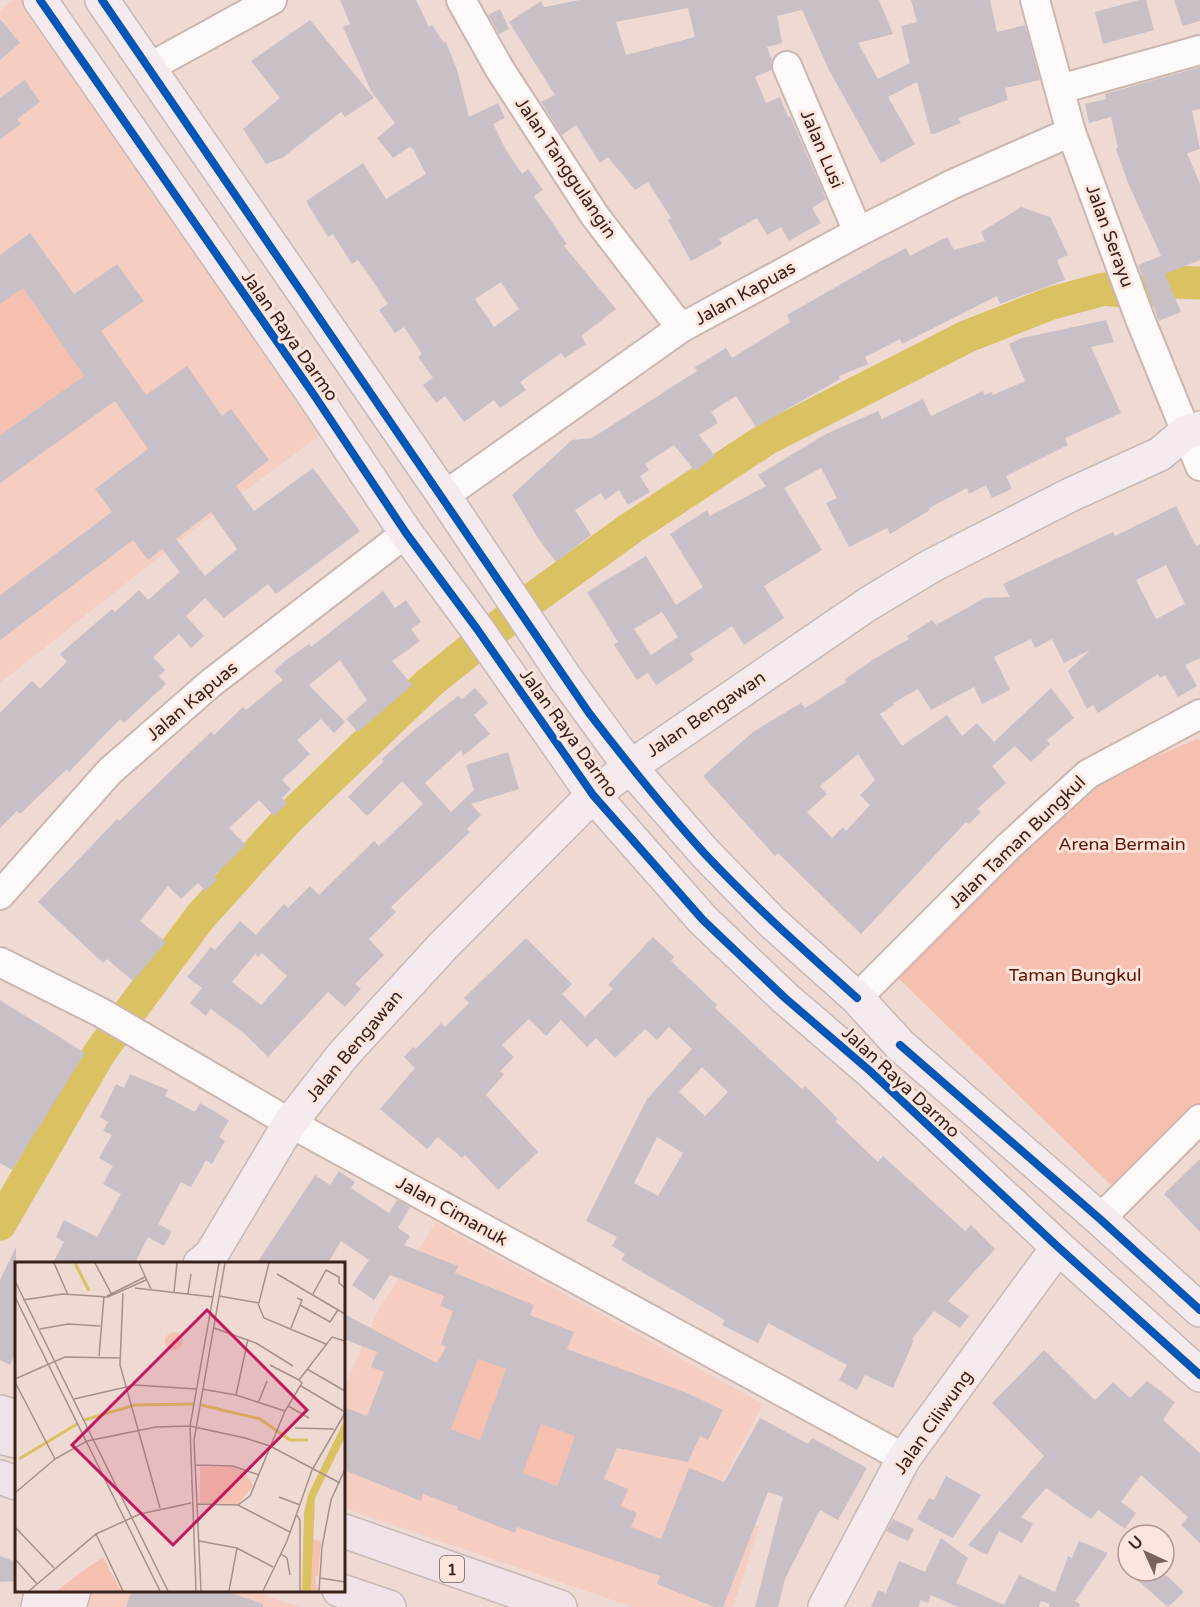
<svg xmlns="http://www.w3.org/2000/svg" width="1200" height="1607" viewBox="0 0 1200 1607" font-family="'Varela Round',sans-serif">
<style>
.built{fill:#f5cdc1}
.green{fill:#f6c0b0}
.lines{fill:none;stroke-linecap:round;stroke-linejoin:round}
.river{stroke:#dac262;stroke-width:33}
.building{fill:#c9c0c7;fill-rule:evenodd}
.minor-casing{stroke:#cbb6b0;stroke-width:32}
.major-casing{stroke:#c6b9b5;stroke-width:36}
.highway-casing{stroke:#c6b9b5;stroke-width:36}
.minor{stroke:#fcf9f8;stroke-width:28}
.major{stroke:#f5ebef;stroke-width:33}
.highway{stroke:#f0e2e8;stroke-width:33}
.cycleway-casing{stroke:#fde4dc;stroke-width:11}
.cycleway{stroke:#0057b8;stroke-width:8}
.labels{text-anchor:middle;stroke-width:6;stroke-linejoin:round;paint-order:stroke}
.shield{fill:#fde4dc;stroke:#745c55;stroke-width:1.5}
.shield-label{font-size:16px;font-weight:bold;fill:#39221b}
.street-label{font-size:18px;fill:#39221b;stroke:#fde4dc}
.park-label{font-size:18px;fill:#5a1500;stroke:#fde4dc}
.inset-river{fill:none;stroke:#dac262;stroke-width:3}
.inset-road{fill:none;stroke:#a69089;stroke-width:1.5}
.view{fill:#c2185b;fill-opacity:0.15;stroke:#c2185b;stroke-width:3}
.inset-edge{fill:none;stroke:#39221b;stroke-width:3}
</style>
<rect width="100%" height="100%" fill="#eed9d3"/>
<g class="built">
<polygon points="13,0 24,0 323,433 207,519 0,683 0,11"/>
<polygon points="436,1223 763,1404 711,1503 759,1527 733,1607 633,1607 344,1508 344,1388 378,1310"/>
<polygon points="91,1590 252,1591 301,1607 86,1607"/>
</g>
<g class="green">
<polygon points="23,288 84,376 0,435 0,304"/>
<polygon points="1197,739 1200,740 1200,1106 1114,1188 895,975 1093,783"/>
<polygon points="498,1336 515,1344 480,1440 466,1434 459,1450 445,1445 469,1381 469,1356 487,1362"/>
<polygon points="546,1411 575,1436 557,1486 505,1467"/>
</g>
<g class="lines">
<polyline class="river" points="0,1224 100,1052 200,917 289,818 429,683 538,595 631,528 768,438 968,336 1052,303 1104,289 1141,293 1172,282 1200,283"/>
</g>
<g class="building">
<path d="M340,0H416L429,27L432,25L444,43L446,42L457,70L469,117L498,103L505,118L493,124L506,150L522,174L528,169L543,190L534,196L567,244L564,246L616,309L581,336L586,344L565,358L561,353L520,382L526,390L500,408L494,400L464,422L445,396L436,403L423,385L433,378L418,357L422,354L404,327L395,333L379,310L388,304L371,278L358,260L352,264L333,234L328,237L306,201L363,163L386,199L426,174L413,149L409,147L393,158L377,138L395,123L371,91L343,27L350,24ZM501,282L519,309L494,327L475,299Z"/>
<path d="M580,0H879L893,34L858,43L878,79L910,63L901,26L917,22L911,0H990L997,32L1025,25L1040,80L1005,88L1008,100L958,118L961,123L934,134H931L917,82L888,97L915,144L881,163L829,70L802,10L777,16L782,43L767,47L772,60L771,70L755,77L766,103L780,97L788,117L790,116L826,199L812,208L821,223L789,241L781,227L767,235L757,218L719,239L722,244L691,261L668,220L671,218L648,182L635,190L608,157L600,163L576,125L562,135L541,102L555,95L509,22L541,1L544,7ZM688,8L695,37L626,55L616,22Z"/>
<polygon points="1139,0 1146,0 1154,30 1103,44 1095,12"/>
<polygon points="1174,0 1200,0 1200,21 1183,26"/>
<polygon points="500,9 509,29 499,34 488,15"/>
<polygon points="0,19 20,43 0,60"/>
<polygon points="310,20 374,98 345,117 341,112 282,158 266,164 243,129 280,98 251,61"/>
<polygon points="1200,67 1200,109 1192,111 1200,149 1187,153 1200,184 1200,260 1165,274 1181,312 1159,321 1138,265 1161,256 1128,183 1116,149 1118,148 1111,117 1089,123 1085,104 1106,99 1105,94"/>
<polygon points="25,80 40,102 17,119 21,124 0,139 0,98"/>
<polygon points="1021,207 1050,217 1068,255 1057,260 1065,280 1000,304 997,296 902,344 900,339 865,357 868,364 839,376 840,379 756,427 736,396 711,412 718,423 699,435 715,456 695,471 674,445 645,464 649,470 640,476 650,492 628,505 619,490 605,500 601,493 575,510 591,535 556,562 538,538 512,495 572,440 592,438 697,371 695,367 726,348 732,358 790,322 787,315 883,260 906,248 910,256 947,237 954,250 985,241 981,232"/>
<path d="M30,233L74,294L117,264L144,301L101,331L146,395L187,366L222,416L231,409L269,460L236,486L254,511L313,468L360,531L276,594L268,584L224,618L205,598L186,616L204,636L191,648L179,634L153,657L165,670L159,676L166,684L124,723L120,719L69,772L67,769L20,814L17,811L0,828V713L32,681L40,689L67,662L60,654L112,609L115,612L139,590L148,600L180,572L162,549L148,560L133,540L0,640V595L112,512L95,489L148,449L115,401L0,483V435L84,376L23,288L0,304V255ZM211,512L237,549L205,576L176,539Z"/>
<path d="M1106,320L1114,342L1091,347L1121,413L1065,438L1068,445L1006,476L1012,489L992,498L986,485L969,494L967,488L929,508L930,510L890,534L887,528L849,547L826,503L837,498L821,468L784,488L822,550L764,586L784,618L744,645L732,626L690,654L694,660L656,685L648,673L637,680L614,645L618,642L587,592L646,556L676,605L703,587L670,534L707,510L710,516L766,486L758,475L826,434L878,411L882,419L923,399L931,416L983,391L984,395L992,392L993,395L1025,381L1009,344L1022,338ZM662,612L678,637L651,655L634,629Z"/>
<path d="M1176,506L1196,546L1200,544V658L1185,665L1197,686L1178,697L1165,675L1160,678L1158,674L1098,713L1093,705L1087,709L1068,671L1090,650L1064,663L1052,639L1035,648L1031,639L994,657L1010,690L982,704L974,687L931,710L918,689L893,703L894,705L880,714L902,746L947,715L962,736L977,723L994,742L1051,688L1074,718L1047,740L1050,744L1031,762L1015,746L992,766L1006,783L977,809L981,812L969,824L966,822L861,934L778,853L775,856L703,776L753,732L801,703L805,708L846,682L845,679L874,659L909,639L907,636L932,620L936,625L985,598L1010,597L1003,584L1113,532L1115,536ZM1166,565L1185,604L1156,619L1136,580ZM858,754L875,780L860,795L870,805L846,831L843,827L832,838L807,812L827,794L820,786Z"/>
<polygon points="383,591 395,608 406,600 421,622 411,629 420,641 392,661 412,685 358,732 346,719 367,700 340,660 309,685 345,722 334,733 321,719 297,740 310,754 282,780 291,789 282,798 287,803 274,816 259,800 229,828 246,845 214,876 217,879 206,891 198,883 181,899 168,886 140,921 166,942 133,981 107,959 103,963 38,902 117,819 119,821 211,732 214,735 243,707 246,710 283,680 274,671 286,660 309,644 311,647"/>
<path d="M475,688L488,703L474,715L490,734L463,756L461,750L425,783L451,812L474,790L466,765L508,752L519,789L471,804L481,815L467,829L470,832L391,907L396,912L369,939L384,955L355,984L361,989L345,1007L328,992L268,1057L246,1035L211,1009L206,1016L190,1003L202,988L187,977L211,947L215,950L240,921L256,935L284,904L288,908L310,886L319,895L374,841L379,846L423,804L402,781L367,816L348,797L384,761L382,759L414,730L458,696L462,699ZM262,953L287,976L261,1005L232,982L255,954L258,957Z"/>
<path d="M653,937L674,957L671,961L717,1005L715,1008L802,1089L805,1086L838,1119L835,1121L878,1162L883,1156L965,1231L971,1225L995,1249L948,1301L969,1316L960,1328L934,1311L912,1339L914,1340L893,1388L865,1375L857,1390L839,1380L847,1365L768,1323L758,1343L722,1325L725,1320L621,1260L625,1254L612,1246L617,1237L586,1221L647,1099L692,1049L669,1027L657,1040L645,1029L615,1058L596,1038L587,1047L561,1020L546,1036L529,1019L502,1045L514,1057L500,1071L504,1074L486,1095L538,1152L498,1190L465,1155L462,1158L438,1137L427,1149L380,1109L415,1068L404,1057L413,1047L416,1049L441,1023L445,1027L469,1003L464,998L526,938L572,984L562,994L585,1017L613,989L608,985ZM702,1067L728,1092L705,1116L679,1092ZM657,1137L683,1153L658,1196L634,1183Z"/>
<polygon points="0,1000 85,1053 12,1170 0,1163"/>
<polygon points="130,1074 168,1090 165,1096 195,1112 200,1103 229,1120 219,1137 225,1141 212,1164 206,1160 191,1187 181,1182 158,1224 172,1231 164,1246 148,1237 135,1263 53,1263 64,1242 56,1237 64,1220 97,1237 121,1194 103,1184 113,1166 99,1158 112,1135 103,1131 108,1122 100,1117 116,1084 124,1088"/>
<polygon points="1200,1159 1200,1232 1164,1194"/>
<path d="M339,1171L355,1182L351,1188L389,1213L397,1200L410,1207L398,1228L410,1236L404,1245L458,1266L455,1273L534,1305L530,1315L574,1332L567,1349L687,1393L723,1410L708,1440L700,1436L688,1462L617,1448L604,1479L628,1489L621,1506L637,1513L631,1527L661,1539L689,1468L724,1482L760,1418L808,1444L812,1438L867,1468L838,1520L820,1510L785,1579L778,1607H755L783,1497L768,1492L723,1607H714L657,1584L660,1576L517,1527L515,1533L457,1510L458,1507L423,1494L421,1501L344,1470V1407L367,1416L384,1372L371,1367L377,1352L344,1339V1314L437,1363L446,1347L441,1344L453,1311L440,1306L444,1296L390,1275L374,1300L352,1285L369,1260L341,1241L328,1263H257L315,1175L330,1185ZM478,1359L506,1369L480,1440L451,1429ZM541,1424L575,1436L557,1486L523,1473Z"/>
<polygon points="16,1247 16,1352 10,1365 0,1360 0,1280"/>
<polygon points="1044,1350 1095,1400 1113,1382 1130,1398 1147,1381 1175,1402 1163,1420 1200,1453 1200,1543 1181,1525 1188,1517 1141,1475 1121,1502 1136,1513 1125,1529 1098,1510 1091,1519 1046,1488 1021,1517 1033,1524 1022,1543 999,1531 987,1555 968,1545 1044,1456 992,1403"/>
<polygon points="946,1476 981,1495 953,1538 917,1519 929,1498 934,1500"/>
<polygon points="893,1519 914,1529 908,1541 886,1531"/>
<polygon points="941,1538 968,1558 956,1583 1004,1605 1019,1575 1055,1592 1068,1556 1072,1558 1079,1541 1108,1553 1075,1601 1080,1604 1079,1607 1049,1607 1050,1604 1041,1601 1039,1607 958,1607 931,1595 928,1603 920,1600 919,1607 871,1607 878,1590 886,1593 899,1561 925,1572"/>
<polygon points="0,1556 16,1562 16,1581 0,1582"/>
<polygon points="1127,1571 1153,1571 1167,1576 1184,1592 1168,1607"/>
<polygon points="132,1590 222,1590 263,1604 263,1607 126,1607"/>
</g>
<g class="lines">
<g class="minor-casing">
<g id="minor">
<polyline points="461,0 499,68 595,216 681,328"/>
<polyline points="1035,0 1071,132 1140,319 1200,466"/>
<polyline points="787,66 858,232"/>
<polyline points="150,67 272,0"/>
<polyline points="1060,89 1200,50"/>
<polyline points="444,496 681,328 858,232 953,184 1071,132"/>
<polyline points="0,895 110,771 211,683 406,533"/>
<polyline points="0,962 100,1012 290,1123 904,1458"/>
<polyline points="857,998 1008,847 1088,774 1200,714"/>
<polyline points="1100,1219 1200,1119"/>
</g>
</g>
<g class="major-casing">
<g id="major">
<polyline points="40,0 314,395 406,533 477,629 593,795 703,920 785,998 870,1071 1058,1247 1200,1375"/>
<polyline points="102,0 444,496 566,679 630,767 705,853 772,922 857,998 900,1045 1100,1219 1200,1310"/>
<polyline points="200,1264 211,1255 290,1123 343,1055 444,945 593,795 630,767 868,604 931,566 1070,495 1160,454 1186,432 1200,428"/>
<polyline points="38,1607 42,1590"/>
<polyline points="69,1607 74,1590"/>
<polyline points="825,1607 904,1458 1058,1247"/>
</g>
</g>
<g class="highway-casing">
<g id="highway">
<polyline points="0,1412 16,1417"/>
<polyline points="0,1437 16,1441"/>
<polyline points="0,1477 16,1483"/>
<polyline points="344,1531 560,1607"/>
<polyline points="339,1590 389,1607"/>
</g>
</g>
<use href="#minor" class="minor"/>
<use href="#major" class="major"/>
<use href="#highway" class="highway"/>
<g class="cycleway-casing">
<g id="cycleway">
<polyline points="40,0 314,395 406,533 477,629 593,795 703,920 785,998 870,1071 1058,1247 1200,1375"/>
<path d="M102,0L589,713C626,761 664,809 705,854C753,905 805,951 857,998"/>
<polyline points="900,1045 1100,1219 1200,1310"/>
</g>
</g>
<use href="#cycleway" class="cycleway"/>
</g>
<g class="labels">
<rect class="shield" x="440" y="1556" width="24" height="26" rx="4.5"/>
<g class="shield-label">
<text x="452" y="1575">1</text>
</g>
<g class="street-label">
<text transform="translate(822 149) rotate(67)" y="6">Jalan Lusi</text>
<text transform="translate(566 168) rotate(56)" y="6">Jalan Tanggulangin</text>
<text transform="translate(1110 236) rotate(70)" y="6">Jalan Serayu</text>
<text transform="translate(745 293) rotate(-29)" y="6">Jalan Kapuas</text>
<text transform="translate(290 336) rotate(55)" y="6">Jalan Raya Darmo</text>
<text transform="translate(192 701) rotate(-40)" y="6">Jalan Kapuas</text>
<text transform="translate(706 714) rotate(-34)" y="6">Jalan Bengawan</text>
<text transform="translate(569 733) rotate(54)" y="6">Jalan Raya Darmo</text>
<text transform="translate(1017 842) rotate(-44)" y="6">Jalan Taman Bungkul</text>
<text transform="translate(354 1046) rotate(-50)" y="6">Jalan Bengawan</text>
<text transform="translate(901 1082) rotate(43)" y="6">Jalan Raya Darmo</text>
<text transform="translate(452 1211) rotate(29)" y="6">Jalan Cimanuk</text>
<text transform="translate(933 1422) rotate(-55)" y="6">Jalan Ciliwung</text>
</g>
<g class="park-label">
<text x="1122" y="850">Arena Bermain</text>
<text x="1075" y="981">Taman Bungkul</text>
</g>
</g>
<g transform="translate(15 1262)">
<rect width="330" height="330" fill="#eed9d3"/>
<path d="M150 79a9 9 0 1 1 18 0a9 9 0 1 1-18 0ZM185,205H218L230,210L238,224L223,242L185,241ZM298,277L306,279L303,314H300L303,329H296ZM88,295L106,329H42L62,313Z" fill="#f6c0b0"/>
<path d="M330,157V175L300,236L296,329H287L289,251L293,233Z" fill="#dac262"/>
<path class="inset-river" d="M60,1L74,29M186,143L245,157L275,178H293M69,158L120,143L179,142M4,197L62,162"/>
<path class="inset-road" d="M39,1L53,33M80,1L97,33M124,1L136,27M262,12L330,52M0,19L153,329M120,26L198,35M159,30L162,1M108,31L105,103L145,246M173,32L176,12M298,32L311,8L324,15V21L330,26M92,34L130,15M204,34L244,41L254,1M0,35L145,329M8,38L48,32L93,35L131,18M243,42L249,56L311,82M285,43L315,60L323,48M199,66L241,81L278,104M276,66L287,38L282,36M25,67L53,62L85,64M84,94L89,34M255,103L284,118M292,107L330,129M0,117L50,95L105,96M0,120L40,197M286,124L330,150M187,127L221,133L270,149M221,133L233,77M59,137L120,123L181,127M244,139L252,119M273,144L294,156M280,166L319,167M180,203L218,204L244,213M0,231L40,197L72,179L141,165L175,164L230,176L255,184L325,221M264,235L285,243M182,242L223,243L275,270M223,243L235,234L270,149L287,121L284,118L317,75L330,79M281,252L285,258V329M0,265L39,306M81,272L108,329M184,279L222,286L258,305M266,292L272,296L275,313M0,297L22,322M305,316L330,320M14,329L81,272L125,252L176,241M181,329L175,164L204,1M186,329L179,178L210,1M214,329L222,286M248,329L272,279L297,208L330,151M304,329L307,285L316,238L330,207"/>
<path class="view" d="M192,48L292,148L158,283L57,183Z"/>
<rect width="330" height="330" class="inset-edge"/>
</g>
<g transform="translate(1146 1553) rotate(315)"><circle r="28" fill="#fde4dc" stroke="#af968f" stroke-width="1.5"/>
<path d="M0-4.5L10 22L0 15L-10 22Z" fill="#78625b"/>
<text y="-9" font-size="16" font-weight="bold" text-anchor="middle" fill="#39221b">U</text>
</g>
</svg>
